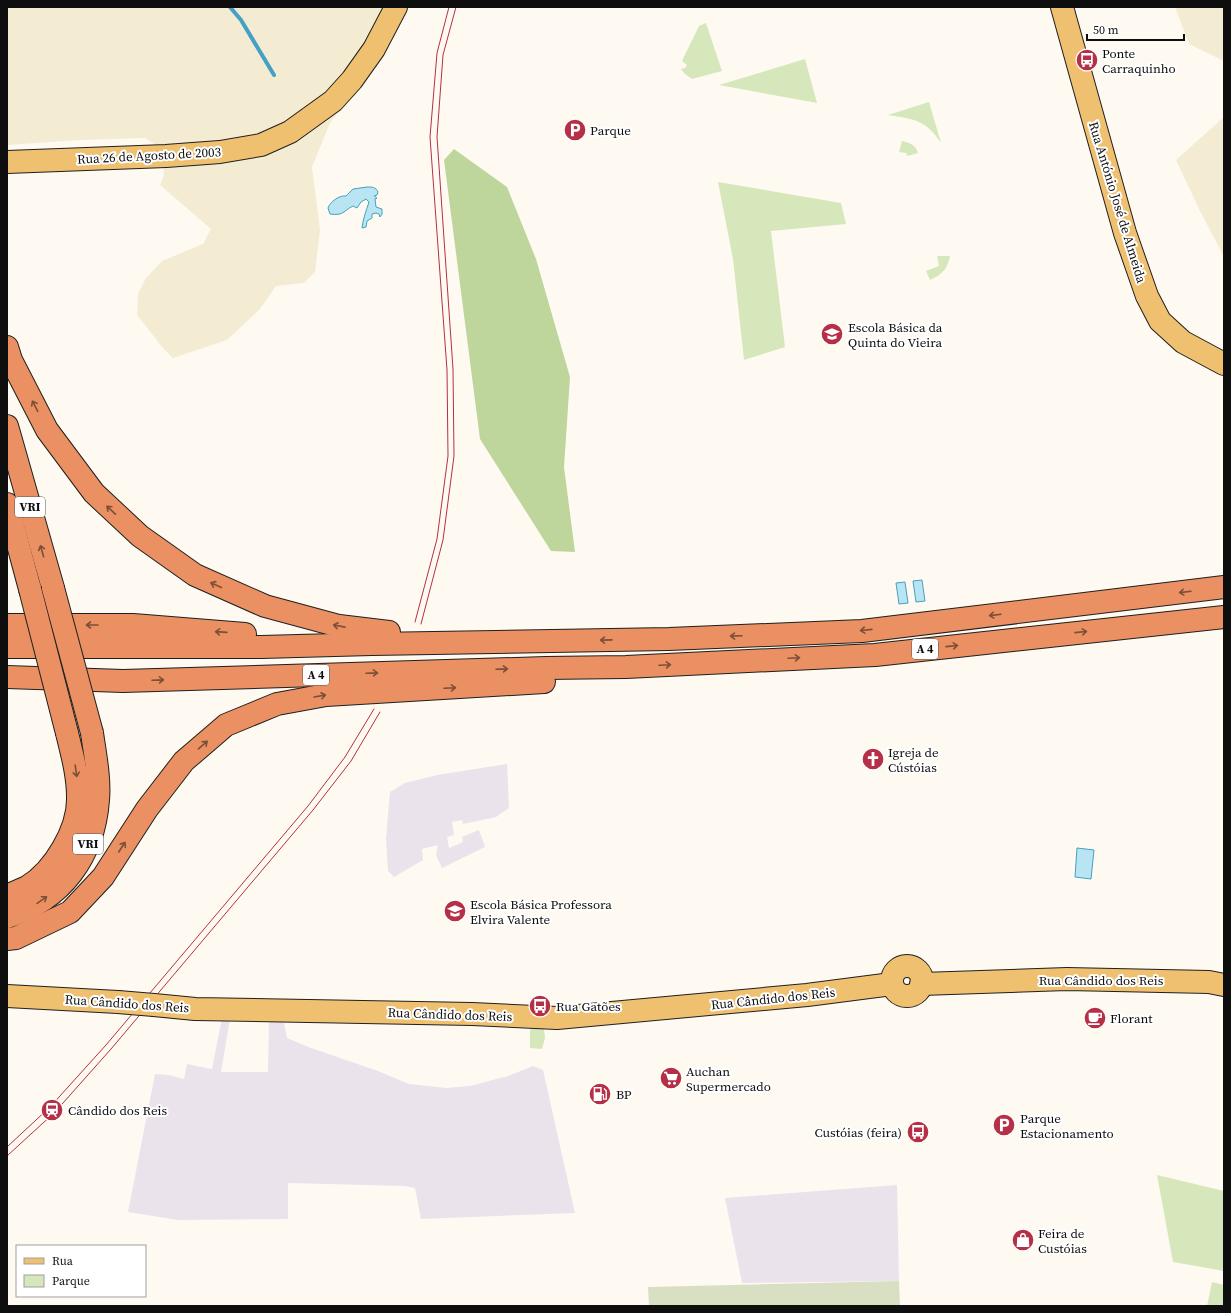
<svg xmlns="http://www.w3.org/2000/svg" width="1231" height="1313" viewBox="0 0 1231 1313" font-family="'Source Serif 4',serif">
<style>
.industrial{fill:#eae3ec}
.farmland{fill:#f3ecd2}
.green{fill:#d7e7bc}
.forest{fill:#bed69c}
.cemetery{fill:#d9dfc3}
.water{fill:#b9e4f2;stroke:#44a1c4}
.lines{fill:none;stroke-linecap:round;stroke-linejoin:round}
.stream{stroke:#44a1c4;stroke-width:4}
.major-casing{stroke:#1f1f1f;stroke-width:24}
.highway-casing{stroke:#1f1f1f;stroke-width:24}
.major{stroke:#efc070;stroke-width:22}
.highway{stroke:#ea9062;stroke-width:22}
.tram{stroke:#b52f46;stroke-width:1}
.major-bridge-casing{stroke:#1f1f1f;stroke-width:24;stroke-linecap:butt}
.highway-bridge-casing{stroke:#1f1f1f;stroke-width:24;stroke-linecap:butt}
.major-bridge{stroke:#efc070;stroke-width:22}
.highway-bridge{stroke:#ea9062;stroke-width:22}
.oneway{stroke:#7c4f38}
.labels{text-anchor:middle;stroke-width:4;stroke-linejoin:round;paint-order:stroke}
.shield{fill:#fff;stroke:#565656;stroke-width:1}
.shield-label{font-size:12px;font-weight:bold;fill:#0e0e0e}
.poi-label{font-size:13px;fill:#0e0e0e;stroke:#fff;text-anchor:start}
.street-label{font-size:13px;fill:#0e0e0e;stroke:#fff}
</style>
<rect width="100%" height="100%" fill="#fefaf1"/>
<g class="industrial">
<polygon points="507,764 509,808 496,817 463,824 462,820 452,822 454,835 447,837 449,848 463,842 462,837 479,830 485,847 442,868 436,855 438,845 422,849 423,860 394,877 388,871 386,839 390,792 405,783 437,775"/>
<polygon points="222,1018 230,1019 221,1072 268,1072 269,1019 274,1019 284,1023 287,1038 311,1048 378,1071 409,1084 446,1088 470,1086 508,1076 533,1066 543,1070 575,1213 421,1219 415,1188 405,1186 288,1183 288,1219 178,1220 128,1212 155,1074 169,1075 184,1079 187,1064 212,1069"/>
<polygon points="897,1185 899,1281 742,1283 725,1198"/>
</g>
<g class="farmland">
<polygon points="7,7 405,7 373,67 330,123 312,167 320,230 315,272 304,283 276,286 260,309 227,340 173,358 163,348 137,315 138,294 146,278 162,261 203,244 211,229 160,185 164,175 162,149 145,138 81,140 7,145"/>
<polygon points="1175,7 1224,7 1224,61 1189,44"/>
<polygon points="1224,117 1224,257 1200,211 1176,160"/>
</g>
<g class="green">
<polygon points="706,23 722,71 692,79 685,74 681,69 685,68 687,65 682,61 699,26"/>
<polygon points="805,59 817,103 719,85"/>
<path d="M929,102L941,143C926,120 914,119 888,115Z"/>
<path d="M902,141C910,143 916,145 918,153L907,156L906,153L899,152Z"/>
<polygon points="718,182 841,203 846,224 771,231 785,347 744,360 733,259"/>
<path d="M937,256H950C948,268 942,275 930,280L926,271L939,266Z"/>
<polygon points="530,1025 542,1027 544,1029 545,1038 542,1049 530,1048"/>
<polygon points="1157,1175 1224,1191 1224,1271 1173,1262"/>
<polygon points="1212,1282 1224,1285 1224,1306 1207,1306"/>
</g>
<polygon class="forest" points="454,149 507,187 536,259 570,377 564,467 575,552 551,551 480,439 444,160"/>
<polygon class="cemetery" points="899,1281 900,1306 649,1306 648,1287"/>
<g class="water">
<path d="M367,187C372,187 376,187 378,192L377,195L374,196L377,198L375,199L376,207L382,209V214L380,217L379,214L376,213L372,214V218L367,221L366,227L362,228C363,219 366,211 369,202L366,199L361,202L357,208L353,206C343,211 344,216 330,214L328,208C330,202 339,195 346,196L353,189Z"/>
<polygon points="922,580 925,601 916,602 913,581"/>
<polygon points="905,582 908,603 899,604 896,583"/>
<polygon points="1077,848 1094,850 1091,879 1075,877"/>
</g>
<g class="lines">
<polyline class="stream" points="230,7 241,20 274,75"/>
<g class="major-casing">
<g id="major">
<polyline points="1062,7 1125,233 1147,296 1160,321 1183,342 1224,364"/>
<polyline points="7,162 166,156 220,152 261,145 290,132 333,101 352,80 374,49 396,7"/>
<circle cx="907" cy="981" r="15"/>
<polyline points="921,984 1067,979 1209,982 1224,985"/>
<polyline points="7,996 118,1002"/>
<polyline points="154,1005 195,1009 472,1014 557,1018 807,995 892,984"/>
</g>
</g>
<g class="highway-casing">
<g id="highway">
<polyline points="7,347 11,360 47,430 94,493 140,536 195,575 265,606 339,626 389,632"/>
<polyline points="7,426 53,588"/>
<polyline points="7,504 30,589"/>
<polyline points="7,625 133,625 245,634"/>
<polyline points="7,647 261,647 372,644 669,639 862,631 1224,587"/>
<polyline points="7,677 123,681 546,668 626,667 875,655 1224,617"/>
<path d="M7,896C13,893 20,890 27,887C54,871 79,829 78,797C78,775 72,754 67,733"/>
<path d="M7,917C62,900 94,856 98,800C100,779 95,754 92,733"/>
<polyline points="7,939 16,938 70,912 103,877 147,809 184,761 226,725 277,704 326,695 544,682"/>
</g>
</g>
<use href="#major" class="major"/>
<use href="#highway" class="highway"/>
<g class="tram">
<polyline points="415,622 437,539 448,456 447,370 430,137 437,53 449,7"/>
<polyline points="421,624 443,540 454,456 453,369 437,137 443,55 456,7"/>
<polyline points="7,1147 50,1107 106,1045 308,806 345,757 374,709"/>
<polyline points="7,1156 55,1112 111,1049 313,810 351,761 380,712"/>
</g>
<g class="major-bridge-casing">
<polyline id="major-bridge" points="118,1002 154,1005"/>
</g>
<g class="highway-bridge-casing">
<g id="highway-bridge">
<polyline points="53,588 92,733"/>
<polyline points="30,589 67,733"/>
</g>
</g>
<use href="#major-bridge" class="major-bridge"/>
<use href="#highway-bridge" class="highway-bridge"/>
</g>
<defs><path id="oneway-shaft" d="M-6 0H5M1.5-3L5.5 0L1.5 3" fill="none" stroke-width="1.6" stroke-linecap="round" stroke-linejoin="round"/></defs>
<g class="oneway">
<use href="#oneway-shaft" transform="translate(35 406) rotate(-117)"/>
<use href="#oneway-shaft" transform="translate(111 510) rotate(-137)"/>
<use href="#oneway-shaft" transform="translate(42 551) rotate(-106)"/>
<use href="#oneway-shaft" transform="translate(216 585) rotate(-156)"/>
<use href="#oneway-shaft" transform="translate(1185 592) rotate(173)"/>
<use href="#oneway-shaft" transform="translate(995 615) rotate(173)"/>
<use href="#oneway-shaft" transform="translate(92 625) rotate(-180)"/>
<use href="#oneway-shaft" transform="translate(339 626) rotate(-169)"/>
<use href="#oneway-shaft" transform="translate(866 630) rotate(174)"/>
<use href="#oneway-shaft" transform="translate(221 632) rotate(-176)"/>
<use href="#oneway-shaft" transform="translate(1081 632) rotate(-6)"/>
<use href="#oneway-shaft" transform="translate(736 636) rotate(178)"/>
<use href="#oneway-shaft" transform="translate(606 640) rotate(179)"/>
<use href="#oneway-shaft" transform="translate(952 646) rotate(-6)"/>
<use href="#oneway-shaft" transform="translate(794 658) rotate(-3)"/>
<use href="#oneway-shaft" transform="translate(665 665) rotate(-3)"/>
<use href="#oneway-shaft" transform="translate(502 669) rotate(-2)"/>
<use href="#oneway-shaft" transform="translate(372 673) rotate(-2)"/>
<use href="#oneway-shaft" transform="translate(158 680) rotate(-2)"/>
<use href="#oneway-shaft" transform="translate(450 688) rotate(-3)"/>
<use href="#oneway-shaft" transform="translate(320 696) rotate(-10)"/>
<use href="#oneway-shaft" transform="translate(203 745) rotate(-41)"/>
<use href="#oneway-shaft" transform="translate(76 771) rotate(82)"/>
<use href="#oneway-shaft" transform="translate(122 847) rotate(-57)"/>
<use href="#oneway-shaft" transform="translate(42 900) rotate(-35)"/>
</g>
<defs>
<g id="bus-disc" transform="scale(1.15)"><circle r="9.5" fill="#b52f46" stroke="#fff"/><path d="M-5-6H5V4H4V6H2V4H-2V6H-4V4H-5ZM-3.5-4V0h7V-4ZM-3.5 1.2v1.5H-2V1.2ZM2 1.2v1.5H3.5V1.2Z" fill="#fff"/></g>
<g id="parking-disc" transform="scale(1.15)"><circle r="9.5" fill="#b52f46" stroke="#fff"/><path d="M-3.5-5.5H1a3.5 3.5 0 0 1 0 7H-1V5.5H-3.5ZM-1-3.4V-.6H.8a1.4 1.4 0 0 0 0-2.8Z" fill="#fff"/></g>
<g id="school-disc" transform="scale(1.15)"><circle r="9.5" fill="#b52f46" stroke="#fff"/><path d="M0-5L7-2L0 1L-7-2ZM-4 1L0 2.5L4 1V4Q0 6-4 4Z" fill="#fff"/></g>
<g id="church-disc" transform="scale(1.15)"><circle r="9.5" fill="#b52f46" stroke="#fff"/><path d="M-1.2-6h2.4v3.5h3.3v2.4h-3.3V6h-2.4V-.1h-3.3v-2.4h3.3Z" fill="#fff"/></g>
<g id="cafe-disc" transform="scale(1.15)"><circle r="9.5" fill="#b52f46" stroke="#fff"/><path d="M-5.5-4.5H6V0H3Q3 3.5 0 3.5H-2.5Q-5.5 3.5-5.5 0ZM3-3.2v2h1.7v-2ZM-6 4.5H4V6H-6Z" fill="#fff"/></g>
<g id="supermarket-disc" transform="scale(1.15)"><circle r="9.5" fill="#b52f46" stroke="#fff"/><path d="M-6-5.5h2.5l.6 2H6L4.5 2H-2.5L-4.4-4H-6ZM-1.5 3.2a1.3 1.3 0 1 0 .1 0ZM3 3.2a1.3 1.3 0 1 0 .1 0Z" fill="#fff"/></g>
<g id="fuel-disc" transform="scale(1.15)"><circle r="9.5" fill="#b52f46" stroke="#fff"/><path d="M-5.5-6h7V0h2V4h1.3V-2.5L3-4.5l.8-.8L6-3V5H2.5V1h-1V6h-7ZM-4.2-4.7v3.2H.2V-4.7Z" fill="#fff"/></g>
<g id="station-disc" transform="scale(1.15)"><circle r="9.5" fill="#b52f46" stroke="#fff"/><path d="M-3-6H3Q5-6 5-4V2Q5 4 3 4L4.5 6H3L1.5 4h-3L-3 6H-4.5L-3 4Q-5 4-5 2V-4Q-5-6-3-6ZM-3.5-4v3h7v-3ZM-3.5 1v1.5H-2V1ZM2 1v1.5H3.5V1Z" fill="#fff"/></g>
<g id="shop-disc" transform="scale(1.15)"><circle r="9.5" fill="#b52f46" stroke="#fff"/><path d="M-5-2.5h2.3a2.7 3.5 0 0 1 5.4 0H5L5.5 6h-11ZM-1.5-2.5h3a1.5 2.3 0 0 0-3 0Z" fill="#fff"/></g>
</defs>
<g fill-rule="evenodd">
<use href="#bus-disc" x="1087" y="60"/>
<use href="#parking-disc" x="575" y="130"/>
<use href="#school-disc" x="832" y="334"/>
<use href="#church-disc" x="873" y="759"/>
<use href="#school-disc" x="455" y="911"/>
<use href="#bus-disc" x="540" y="1006"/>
<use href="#cafe-disc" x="1095" y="1018"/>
<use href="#supermarket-disc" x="671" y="1078"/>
<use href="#fuel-disc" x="600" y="1094"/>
<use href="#station-disc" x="52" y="1110"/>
<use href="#parking-disc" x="1004" y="1125"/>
<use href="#bus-disc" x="918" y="1132"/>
<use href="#shop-disc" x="1023" y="1240"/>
</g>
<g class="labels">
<g class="shield">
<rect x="15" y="497" width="30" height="20" rx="3"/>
<rect x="912" y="639" width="26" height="20" rx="3"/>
<rect x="303" y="665" width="26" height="20" rx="3"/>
<rect x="73" y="834" width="30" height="20" rx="3"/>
</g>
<g class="shield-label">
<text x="30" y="511">VRI</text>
<text x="925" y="653">A 4</text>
<text x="316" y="679">A 4</text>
<text x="88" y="848">VRI</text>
</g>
<g class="poi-label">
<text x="1102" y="58">Ponte<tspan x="1102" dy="15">Carraquinho</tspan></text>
<text x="590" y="135">Parque</text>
<text x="848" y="332">Escola Básica da<tspan x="848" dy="15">Quinta do Vieira</tspan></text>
<text x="888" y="757">Igreja de<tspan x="888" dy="15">Cústóias</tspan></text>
<text x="470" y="909">Escola Básica Professora<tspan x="470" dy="15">Elvira Valente</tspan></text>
<text x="556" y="1011">Rua Gatões</text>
<text x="1110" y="1023">Florant</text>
<text x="686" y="1076">Auchan<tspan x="686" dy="15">Supermercado</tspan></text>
<text x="616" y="1099">BP</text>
<text x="68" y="1115">Cândido dos Reis</text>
<text x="1020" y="1123">Parque<tspan x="1020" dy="15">Estacionamento</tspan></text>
<text x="902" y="1137" text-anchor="end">Custóias (feira)</text>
<text x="1038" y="1238">Feira de<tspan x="1038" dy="15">Custóias</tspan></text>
</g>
<g class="street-label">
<text transform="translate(149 155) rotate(-3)" y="5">Rua 26 de Agosto de 2003</text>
<text transform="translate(1118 202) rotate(73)" y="5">Rua António José de Almeida</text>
<text x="1101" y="985">Rua Cândido dos Reis</text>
<text transform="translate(773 998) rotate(-6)" y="5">Rua Cândido dos Reis</text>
<text transform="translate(127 1003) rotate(4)" y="5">Rua Cândido dos Reis</text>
<text transform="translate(450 1014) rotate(2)" y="5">Rua Cândido dos Reis</text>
</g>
</g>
<rect width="1231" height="1313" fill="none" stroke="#0e0e0e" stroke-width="16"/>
<rect x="16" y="1245" width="130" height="52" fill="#ffffff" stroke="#9f9f9f"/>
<rect x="24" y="1258" width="20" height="6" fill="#efc070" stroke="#9f9f9f"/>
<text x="52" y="1265" font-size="12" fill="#0e0e0e">Rua</text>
<rect x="24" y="1275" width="20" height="12" fill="#d7e7bc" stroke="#9f9f9f"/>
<text x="52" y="1285" font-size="12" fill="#0e0e0e">Parque</text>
<path d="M1087 34v6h97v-6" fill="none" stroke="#0e0e0e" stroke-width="2"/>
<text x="1093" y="34" font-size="12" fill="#0e0e0e" stroke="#ffffff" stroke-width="3" paint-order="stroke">50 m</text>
</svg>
